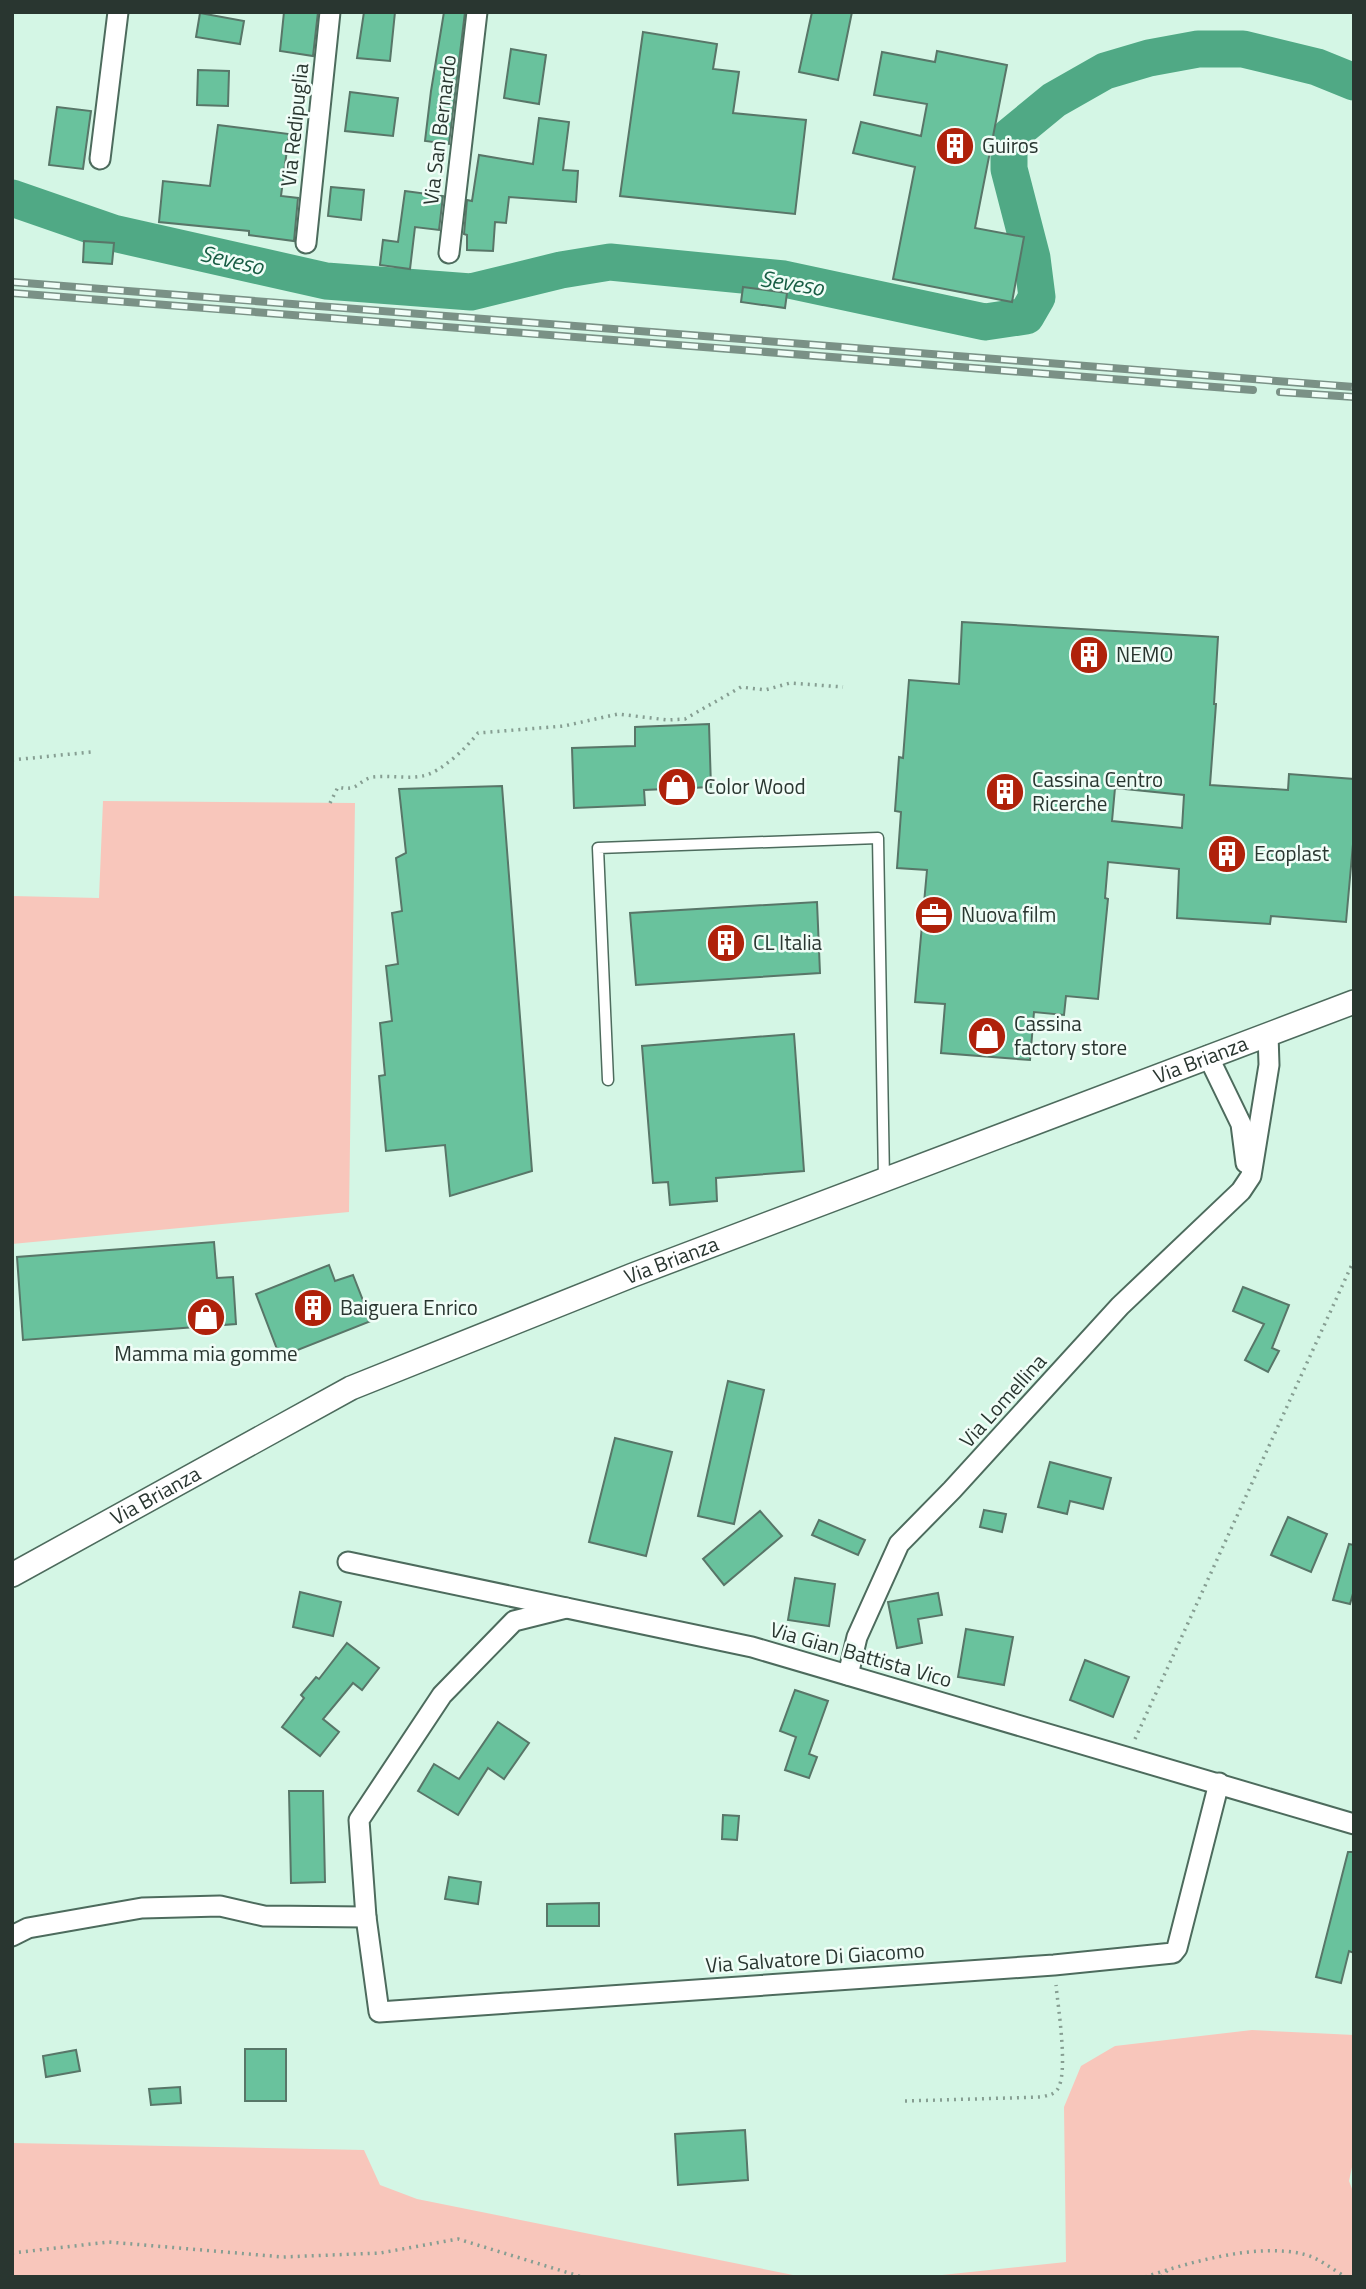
<svg xmlns="http://www.w3.org/2000/svg" width="1366" height="2289" viewBox="0 0 1366 2289" font-family="'Titillium Web',sans-serif">
<style>
.green{fill:#f8c6bb}
.lines{fill:none;stroke-linecap:round;stroke-linejoin:round}
.river{stroke:#50a985;stroke-width:37}
.building{fill:#69c29d;stroke:#587668;stroke-width:2;fill-rule:evenodd}
.service-casing{stroke:#4d6b5d;stroke-width:13}
.minor-casing{stroke:#4d6b5d;stroke-width:23}
.tertiary-casing{stroke:#4d6b5d;stroke-width:26}
.path{stroke:#869e92;stroke-width:3.5;stroke-dasharray:2 5;stroke-linecap:butt}
.service{stroke:#fff;stroke-width:10}
.minor{stroke:#fff;stroke-width:19}
.tertiary{stroke:#fff;stroke-width:23}
.rail-casing{stroke:#7a9186;stroke-width:8}
.rail{stroke:#f0fdf7;stroke-width:5;stroke-dasharray:16;stroke-linecap:butt}
.labels{text-anchor:middle;stroke-width:5;stroke-linejoin:round;paint-order:stroke}
.street-label{font-size:21px;fill:#293630;stroke:#f0fdf7}
.poi-label{font-size:21px;fill:#293630;stroke:#f0fdf7;text-anchor:start}
.water-label{font-size:23px;font-style:italic;fill:#195e45;stroke:#f0fdf7}
</style>
<rect width="100%" height="100%" fill="#d4f6e5"/>
<g class="green">
<polygon points="103,801 355,803 349,1212 12,1244 12,896 99,898"/>
<polygon points="1252,2030 1354,2035 1354,2158 1349,2181 1354,2194 1354,2277 923,2277 1066,2262 1064,2107 1081,2066 1115,2046"/>
<polygon points="12,2143 364,2150 380,2185 417,2199 803,2277 12,2277"/>
</g>
<g class="lines">
<polyline class="river" points="12,198 113,233 326,281 471,292 561,270 610,262 784,279 985,322 1026,316 1037,297 1032,258 1009,169 1009,137 1054,100 1105,71 1149,58 1198,49 1243,49 1317,67 1354,82"/>
</g>
<g class="building">
<polygon points="284,12 318,12 313,56 280,51"/>
<polygon points="364,12 395,12 390,61 357,58"/>
<polygon points="444,12 465,12 449,144 425,141 431,91"/>
<polygon points="812,12 852,12 838,80 799,72"/>
<polygon points="200,13 244,21 240,44 196,37"/>
<polygon points="643,32 717,44 713,69 739,72 733,113 806,120 795,214 620,196"/>
<polygon points="511,49 546,55 539,104 504,98"/>
<polygon points="937,51 1007,65 975,228 1024,237 1012,302 893,279 915,167 853,153 861,122 921,136 927,104 874,95 882,52 935,62"/>
<polygon points="198,70 229,71 228,106 197,105"/>
<polygon points="350,92 398,98 393,136 345,131"/>
<polygon points="57,107 91,111 83,169 49,165"/>
<polygon points="539,118 569,122 563,170 578,171 576,202 509,197 506,223 495,222 493,251 467,250 467,235 464,234 467,200 472,201 479,155 533,164"/>
<polygon points="218,125 289,134 281,196 298,198 294,241 249,235 249,231 159,222 163,181 210,186"/>
<polygon points="331,187 364,190 361,220 328,216"/>
<polygon points="405,191 443,196 439,230 415,227 410,269 380,265 383,240 398,242"/>
<polygon points="84,241 114,243 112,264 83,262"/>
<polygon points="743,287 787,293 785,308 741,302"/>
<path d="M962,622L1218,637L1214,704H1216L1210,785L1288,790L1289,774L1354,779V833L1346,922L1271,916L1270,924L1177,918L1179,869L1108,862L1105,898L1108,899L1098,999L1066,996L1064,1015L1034,1012L1030,1060L941,1053L945,1004L915,1002L927,870L897,868L901,812L895,811L899,757L903,758L909,680L959,684ZM1115,788L1184,795L1182,828L1112,821Z"/>
<polygon points="709,724 711,787 644,790 645,805 574,808 572,748 635,746 635,727"/>
<polygon points="502,786 532,1171 450,1196 445,1145 386,1151 379,1076 385,1075 380,1023 392,1021 386,966 398,964 392,913 402,911 396,858 406,853 399,789"/>
<polygon points="817,902 820,973 636,985 630,913"/>
<polygon points="794,1034 804,1171 716,1178 717,1201 670,1205 668,1182 653,1183 642,1046"/>
<polygon points="214,1242 217,1278 233,1277 236,1324 23,1340 17,1257"/>
<polygon points="329,1265 335,1281 353,1275 371,1321 280,1357 256,1294"/>
<polygon points="1243,1287 1289,1305 1272,1348 1279,1351 1268,1372 1245,1360 1264,1324 1233,1311"/>
<polygon points="728,1381 764,1390 734,1524 698,1516"/>
<polygon points="615,1438 672,1452 646,1556 589,1542"/>
<polygon points="1050,1462 1111,1478 1103,1509 1070,1501 1067,1514 1038,1507"/>
<polygon points="984,1510 1006,1514 1002,1532 980,1527"/>
<polygon points="760,1511 782,1536 724,1585 703,1559"/>
<polygon points="1288,1517 1327,1534 1311,1572 1271,1555"/>
<polygon points="819,1520 865,1540 858,1555 812,1535"/>
<polygon points="1349,1544 1354,1545 1354,1590 1350,1604 1333,1600"/>
<polygon points="795,1578 835,1584 829,1626 788,1620"/>
<polygon points="300,1592 341,1602 333,1636 293,1627"/>
<polygon points="938,1593 942,1615 918,1619 922,1643 897,1648 888,1602"/>
<polygon points="966,1629 1013,1637 1004,1685 958,1677"/>
<polygon points="347,1643 379,1668 362,1690 353,1683 323,1719 339,1732 320,1756 282,1727 304,1698 301,1695 316,1677 319,1679"/>
<polygon points="1085,1660 1129,1677 1113,1717 1070,1700"/>
<polygon points="795,1690 828,1701 809,1754 817,1757 809,1778 785,1770 796,1737 780,1731"/>
<polygon points="498,1722 529,1743 504,1779 488,1768 458,1815 418,1791 434,1764 459,1779"/>
<polygon points="289,1791 323,1791 325,1882 291,1883"/>
<polygon points="723,1815 739,1816 737,1840 722,1839"/>
<polygon points="1348,1852 1354,1852 1354,1953 1349,1951 1341,1983 1316,1977"/>
<polygon points="449,1877 481,1882 478,1904 445,1899"/>
<polygon points="599,1903 599,1926 547,1926 547,1904"/>
<rect x="245" y="2049" width="41" height="52"/>
<polygon points="76,2050 80,2071 46,2077 43,2056"/>
<polygon points="180,2087 181,2103 151,2105 149,2089"/>
<polygon points="745,2130 748,2180 678,2185 675,2134"/>
</g>
<g class="lines">
<g class="service-casing">
<polyline id="service" points="608,1080 598,848 878,838 884,1180"/>
</g>
<g class="minor-casing">
<g id="minor">
<polyline points="100,159 118,12"/>
<polyline points="306,243 330,12"/>
<polyline points="449,253 477,12"/>
<polyline points="1208,1056 1241,1124 1246,1163"/>
<polyline points="348,1562 752,1647 1354,1824"/>
<polyline points="566,1608 514,1621 442,1695 359,1820 366,1917 379,2012 1054,1965 1173,1953 1177,1948 1219,1783"/>
<polyline points="848,1675 857,1637 899,1544 952,1490 1120,1306 1241,1191 1251,1176 1269,1065 1268,1034"/>
<polyline points="12,1936 28,1928 142,1908 220,1906 264,1916 366,1917"/>
</g>
</g>
<g class="tertiary-casing">
<g id="tertiary">
<path id="s1" d="M12,1575L351,1388L633,1275L1354,1002"/>
</g>
</g>
<g class="path">
<polyline points="12,760 91,752"/>
<path d="M330,803L338,787C359,792 358,780 373,777C389,775 406,779 422,776C441,773 467,747 478,733L564,726L618,714L668,720L685,719L741,687L765,690L790,683L843,687"/>
<polyline points="1135,1739 1354,1260"/>
<path d="M905,2101L1042,2097C1048,2095 1053,2095 1057,2090C1069,2075 1058,2007 1056,1985"/>
<polyline points="12,2253 109,2242 283,2257 380,2253 458,2239 582,2277"/>
<path d="M1145,2277C1190,2262 1257,2243 1303,2254C1318,2257 1333,2270 1346,2277"/>
<polyline points="1161,2277 1168,2270"/>
</g>
<use href="#service" class="service"/>
<use href="#minor" class="minor"/>
<use href="#tertiary" class="tertiary"/>
<g class="rail-casing">
<g id="rail">
<polyline points="12,282 1354,387"/>
<polyline points="12,293 1253,390"/>
<polyline points="1280,392 1354,397"/>
</g>
</g>
<use href="#rail" class="rail"/>
</g>
<defs>
<g id="building-disc" transform="scale(2.0125)"><circle r="9.5" fill="#af210a" stroke="#f0fdf7"/><path d="M-4-6H4V6H1V3H-1V6H-4ZM-2.5-4.3h1.7v1.8h-1.7ZM.8-4.3h1.7v1.8H.8ZM-2.5-1h1.7V.8h-1.7ZM.8-1h1.7V.8H.8Z" fill="#fff"/></g>
<g id="shop-disc" transform="scale(2.0125)"><circle r="9.5" fill="#af210a" stroke="#f0fdf7"/><path d="M-5-2.5h2.3a2.7 3.5 0 0 1 5.4 0H5L5.5 6h-11ZM-1.5-2.5h3a1.5 2.3 0 0 0-3 0Z" fill="#fff"/></g>
<g id="office-disc" transform="scale(2.0125)"><circle r="9.5" fill="#af210a" stroke="#f0fdf7"/><path d="M-6-3h4V-5.5h4V-3h4V5H-6ZM-1-4.5V-3h2v-1.5ZM-6 0V1H6V0Z" fill="#fff"/></g>
</defs>
<g fill-rule="evenodd">
<use href="#building-disc" x="955" y="146"/>
<use href="#building-disc" x="1089" y="655"/>
<use href="#shop-disc" x="677" y="787"/>
<use href="#building-disc" x="1005" y="792"/>
<use href="#building-disc" x="1227" y="854"/>
<use href="#office-disc" x="934" y="915"/>
<use href="#building-disc" x="726" y="943"/>
<use href="#shop-disc" x="987" y="1036"/>
<use href="#building-disc" x="313" y="1308"/>
<use href="#shop-disc" x="206" y="1317"/>
</g>
<g class="labels">
<g class="street-label">
<text transform="translate(295 125) rotate(-84)" y="7">Via Redipuglia</text>
<text transform="translate(440 130) rotate(-83)" y="7">Via San Bernardo</text>
<text dy="7" stroke="none"><textPath href="#s1" startOffset="1298">Via Brianza</textPath></text>
<text dy="7" stroke="none"><textPath href="#s1" startOffset="732">Via Brianza</textPath></text>
<text transform="translate(1003 1401) rotate(-48)" y="7">Via Lomellina</text>
<text dy="7" stroke="none"><textPath href="#s1" startOffset="164">Via Brianza</textPath></text>
<text transform="translate(861 1655) rotate(16)" y="7">Via Gian Battista Vico</text>
<text transform="translate(815 1958) rotate(-4)" y="7">Via Salvatore Di Giacomo</text>
</g>
<g class="poi-label">
<text x="982" y="153">Guiros</text>
<text x="1116" y="662">NEMO</text>
<text x="1032" y="787">Cassina Centro<tspan x="1032" dy="24">Ricerche</tspan></text>
<text x="704" y="794">Color Wood</text>
<text x="1254" y="861">Ecoplast</text>
<text x="961" y="922">Nuova film</text>
<text x="753" y="950">CL Italia</text>
<text x="1014" y="1031">Cassina<tspan x="1014" dy="24">factory store</tspan></text>
<text x="340" y="1315">Baiguera Enrico</text>
<text x="206" y="1361" text-anchor="middle">Mamma mia gomme</text>
</g>
<g class="water-label">
<text transform="translate(232 260) rotate(13)" y="8">Seveso</text>
<text transform="translate(792 283) rotate(9)" y="8">Seveso</text>
</g>
</g>
<rect width="1366" height="2289" fill="none" stroke="#293630" stroke-width="28"/>
</svg>
